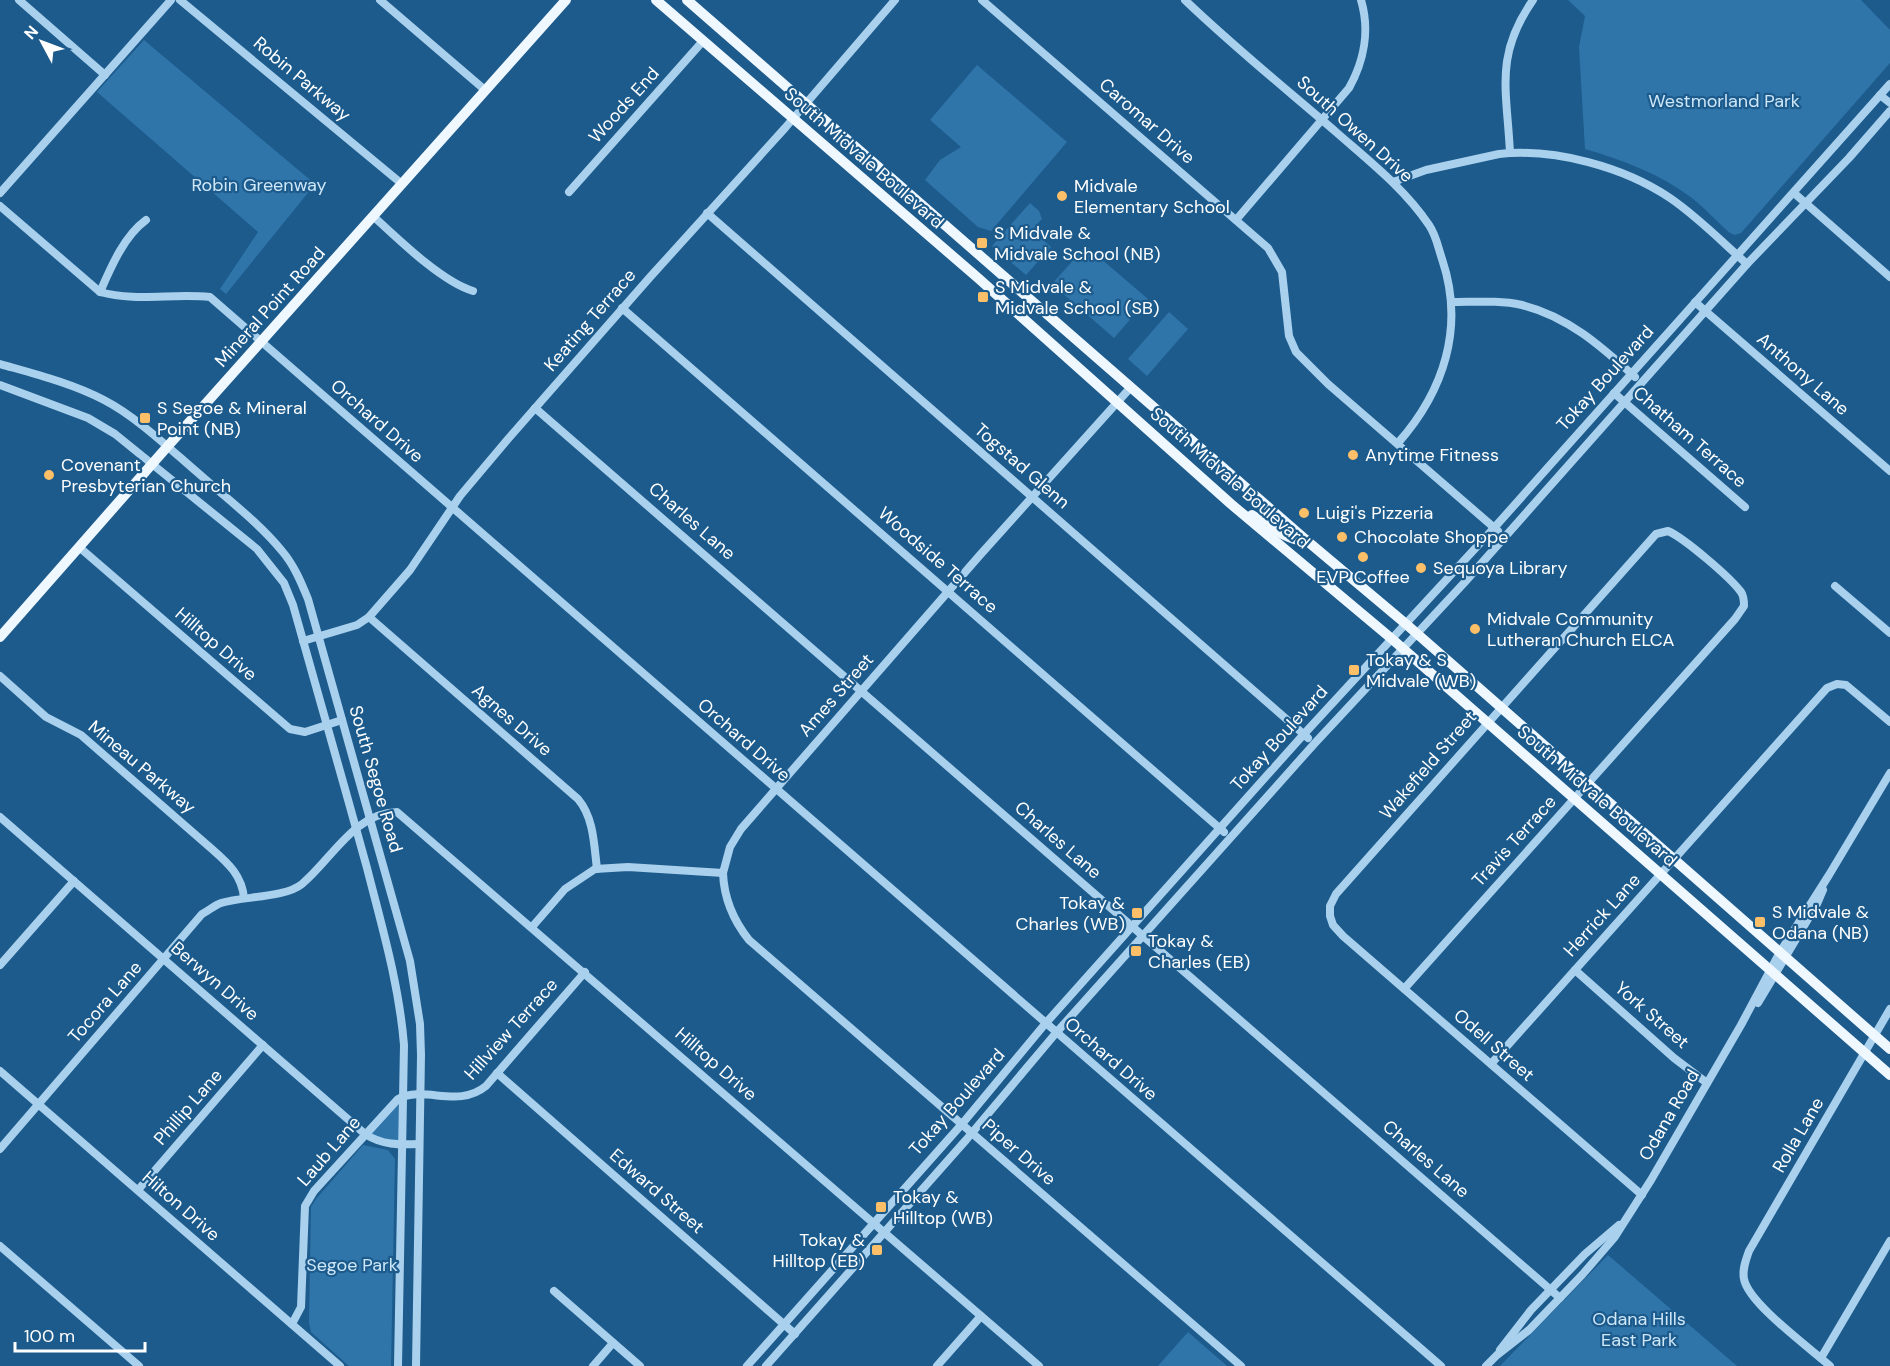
<svg xmlns="http://www.w3.org/2000/svg" width="1890" height="1366" viewBox="0 0 1890 1366" font-family="'DM Sans',sans-serif">
<style>
.green{fill:#3075aa}
.lines{fill:none;stroke-linecap:round;stroke-linejoin:round}
.minor{stroke:#a9d0ed;stroke-width:8}
.major{stroke:#eff7ff;stroke-width:10}
.poi-dot{fill:#fdbf67;stroke:#1c5b8c;stroke-width:2}
.labels{text-anchor:middle;stroke-width:4.5;stroke-linejoin:round;paint-order:stroke}
.street-label{font-size:18px;fill:#fff;stroke:#1c5b8c}
.park-label{font-size:18px;fill:#cee7f9;stroke:#1c5b8c}
.poi-label{font-size:18px;fill:#fff;stroke:#1c5b8c;text-anchor:start}
</style>
<rect width="100%" height="100%" fill="#1c5b8c"/>
<g class="green">
<path d="M1568,0H1861L1890,30V63L1741,233L1735,235L1730,233C1717,222 1705,208 1692,198C1660,174 1623,160 1585,149L1579,47L1585,16Z"/>
<polygon points="144,40 315,184 226,294 220,289 258,232 97,92"/>
<polygon points="977,65 1067,142 991,231 978,227 925,180 940,160 961,147 930,120"/>
<polygon points="1030,203 1039,211 1042,219 1032,230 1051,247 1026,275 992,246"/>
<polygon points="1086,246 1148,299 1114,338 1052,284"/>
<polygon points="1169,312 1188,329 1147,376 1128,359"/>
<polygon points="403,1097 402,1145 365,1134"/>
<polygon points="363,1145 388,1150 395,1159 391,1366 349,1366 311,1332 309,1323 311,1207 316,1199"/>
<polygon points="1608,1255 1737,1366 1500,1366"/>
<polygon points="1188,1332 1227,1366 1158,1366"/>
</g>
<g class="lines">
<g class="minor">
<polyline points="19,0 105,75"/>
<polyline points="180,0 402,184"/>
<polyline points="380,0 485,90"/>
<polyline points="982,0 1268,248 1282,272 1289,336 1296,352 1328,384 1498,531"/>
<path d="M1185,0C1233,46 1286,89 1336,132C1369,161 1404,188 1429,225C1436,235 1438,247 1442,259C1465,327 1444,391 1398,443"/>
<polyline points="1880,95 1890,103"/>
<path d="M1510,153C1507,90 1494,56 1533,0"/>
<path d="M1393,182L1426,170L1499,154C1555,148 1624,167 1670,198C1698,217 1722,242 1747,264"/>
<polyline points="569,192 703,41"/>
<polyline points="0,193 171,0"/>
<polyline points="1794,193 1890,277"/>
<path d="M0,206L100,292C136,302 173,293 210,297L1441,1366"/>
<polyline points="707,213 1308,738"/>
<path d="M373,216C398,239 442,282 473,291"/>
<path d="M1236,220L1349,88C1364,61 1370,30 1361,0"/>
<path d="M100,292C111,267 124,236 146,220"/>
<path d="M1451,302C1475,302 1499,300 1522,305C1567,316 1601,346 1635,377"/>
<polyline points="1695,302 1890,471"/>
<polyline points="622,308 1224,832"/>
<path d="M0,364C35,374 71,383 104,400C139,418 175,454 205,479C231,502 260,524 282,551C294,565 301,582 308,599L410,961L420,1024L421,1055L416,1366"/>
<path d="M0,385L88,418L115,434L257,549L284,583L293,605C317,692 343,780 367,868C382,927 399,984 404,1045L398,1366"/>
<polyline points="1614,393 1745,507"/>
<polyline points="535,408 1560,1298"/>
<polyline points="79,547 290,729 305,732 342,720"/>
<polyline points="1835,586 1890,633"/>
<path d="M369,617L578,799C594,818 594,845 597,869"/>
<polyline points="303,641 357,625 369,617 410,570 460,496 508,439 651,276 785,128 895,0"/>
<path d="M0,676L46,717L81,735L213,850C229,864 242,876 244,898"/>
<path d="M0,817L365,1134C382,1145 399,1145 419,1144"/>
<path d="M723,873C724,899 733,920 749,940L1241,1366"/>
<polyline points="532,927 565,889 595,869 628,867 723,873 730,847 741,829 980,555 1131,387"/>
<polyline points="0,965 74,881"/>
<polyline points="1575,970 1674,1058 1707,1083"/>
<path d="M1404,989L1735,619L1744,606C1744,601 1744,596 1741,592C1730,577 1684,538 1668,531L1656,534L1336,894L1330,906V916L1333,925L1343,936L1642,1195"/>
<polyline points="1758,1003 1817,904 1823,890"/>
<polyline points="1491,1064 1827,688 1837,684 1846,685 1890,722"/>
<polyline points="0,1071 340,1366"/>
<polyline points="497,1073 795,1334"/>
<path d="M0,1149L202,914C208,911 215,905 221,903C243,896 285,898 302,884C332,859 354,813 397,812L1039,1366"/>
<polyline points="138,1190 263,1045"/>
<polyline points="0,1246 139,1366"/>
<polyline points="554,1291 640,1366"/>
<path d="M292,1324L301,1307L305,1206L314,1191L398,1099C425,1085 458,1109 486,1086L585,972"/>
<polyline points="1500,1350 1531,1310 1585,1254 1619,1225"/>
<polyline points="1821,1358 1890,1241"/>
<polyline points="593,1366 613,1343"/>
<polyline points="747,1366 962,1124 1045,1024 1304,734 1494,528 1890,84"/>
<polyline points="766,1366 966,1140 1056,1033 1315,743 1464,583 1747,264 1849,158 1890,111"/>
<polyline points="937,1366 981,1316"/>
<polyline points="1486,1366 1497,1355 1529,1330 1582,1275 1614,1238 1651,1180 1741,1025 1780,952 1829,875 1890,773"/>
<path d="M1830,1366C1810,1348 1748,1303 1744,1279C1742,1269 1746,1260 1749,1251L1890,1009"/>
</g>
<g class="major">
<polyline points="656,0 978,278 1231,504 1392,639 1890,1075"/>
<polyline points="687,0 1306,540 1406,624 1890,1049"/>
<path d="M1252,515C1268,524 1288,542 1306,540"/>
<polyline points="0,637 167,447 566,0"/>
</g>
</g>
<g class="poi-dot">
<circle cx="1062" cy="196" r="6"/>
<rect x="976" y="237" width="12" height="12" rx="3"/>
<rect x="977" y="291" width="12" height="12" rx="3"/>
<rect x="139" y="412" width="12" height="12" rx="3"/>
<circle cx="1353" cy="455" r="6"/>
<circle cx="49" cy="475" r="6"/>
<circle cx="1304" cy="513" r="6"/>
<circle cx="1342" cy="537" r="6"/>
<circle cx="1363" cy="557" r="6"/>
<circle cx="1421" cy="568" r="6"/>
<circle cx="1475" cy="629" r="6"/>
<rect x="1348" y="664" width="12" height="12" rx="3"/>
<rect x="1131" y="907" width="12" height="12" rx="3"/>
<rect x="1754" y="916" width="12" height="12" rx="3"/>
<rect x="1130" y="945" width="12" height="12" rx="3"/>
<rect x="875" y="1201" width="12" height="12" rx="3"/>
<rect x="871" y="1244" width="12" height="12" rx="3"/>
</g>
<g class="labels">
<g class="street-label">
<text transform="translate(302 79) rotate(40)" y="6">Robin Parkway</text>
<text transform="translate(624 105) rotate(-48)" y="6">Woods End</text>
<text transform="translate(1147 121) rotate(41)" y="6">Caromar Drive</text>
<text transform="translate(1355 129) rotate(42)" y="6">South Owen Drive</text>
<text transform="translate(864 158) rotate(41)" y="6">South Midvale Boulevard</text>
<text transform="translate(270 307) rotate(-48)" y="6">Mineral Point Road</text>
<text transform="translate(590 320) rotate(-49)" y="6">Keating Terrace</text>
<text transform="translate(1803 374) rotate(41)" y="6">Anthony Lane</text>
<text transform="translate(1605 378) rotate(-48)" y="6">Tokay Boulevard</text>
<text transform="translate(377 421) rotate(41)" y="6">Orchard Drive</text>
<text transform="translate(1690 437) rotate(41)" y="6">Chatham Terrace</text>
<text transform="translate(1022 466) rotate(41)" y="6">Togstad Glenn</text>
<text transform="translate(1230 478) rotate(41)" y="6">South Midvale Boulevard</text>
<text transform="translate(692 521) rotate(41)" y="6">Charles Lane</text>
<text transform="translate(938 560) rotate(41)" y="6">Woodside Terrace</text>
<text transform="translate(216 644) rotate(41)" y="6">Hilltop Drive</text>
<text transform="translate(836 695) rotate(-49)" y="6">Ames Street</text>
<text transform="translate(512 720) rotate(41)" y="6">Agnes Drive</text>
<text transform="translate(1279 738) rotate(-48)" y="6">Tokay Boulevard</text>
<text transform="translate(744 740) rotate(41)" y="6">Orchard Drive</text>
<text transform="translate(1428 765) rotate(-49)" y="6">Wakefield Street</text>
<text transform="translate(142 767) rotate(40)" y="6">Mineau Parkway</text>
<text transform="translate(376 779) rotate(74)" y="6">South Segoe Road</text>
<text transform="translate(1597 796) rotate(41)" y="6">South Midvale Boulevard</text>
<text transform="translate(1058 840) rotate(41)" y="6">Charles Lane</text>
<text transform="translate(1514 841) rotate(-48)" y="6">Travis Terrace</text>
<text transform="translate(1602 915) rotate(-48)" y="6">Herrick Lane</text>
<text transform="translate(215 981) rotate(41)" y="6">Berwyn Drive</text>
<text transform="translate(105 1002) rotate(-49)" y="6">Tocora Lane</text>
<text transform="translate(1652 1015) rotate(41)" y="6">York Street</text>
<text transform="translate(511 1029) rotate(-48)" y="6">Hillview Terrace</text>
<text transform="translate(1494 1045) rotate(41)" y="6">Odell Street</text>
<text transform="translate(1111 1059) rotate(41)" y="6">Orchard Drive</text>
<text transform="translate(716 1064) rotate(41)" y="6">Hilltop Drive</text>
<text transform="translate(957 1102) rotate(-49)" y="6">Tokay Boulevard</text>
<text transform="translate(188 1107) rotate(-49)" y="6">Phillip Lane</text>
<text transform="translate(1669 1115) rotate(-60)" y="6">Odana Road</text>
<text transform="translate(1798 1135) rotate(-60)" y="6">Rolla Lane</text>
<text transform="translate(329 1151) rotate(-49)" y="6">Laub Lane</text>
<text transform="translate(1019 1152) rotate(41)" y="6">Piper Drive</text>
<text transform="translate(1426 1159) rotate(41)" y="6">Charles Lane</text>
<text transform="translate(657 1191) rotate(41)" y="6">Edward Street</text>
<text transform="translate(181 1206) rotate(41)" y="6">Hilton Drive</text>
</g>
<g class="park-label">
<text x="1724" y="107">Westmorland Park</text>
<text x="259" y="191">Robin Greenway</text>
<text x="352" y="1271">Segoe Park</text>
<text x="1639" y="1325">Odana Hills<tspan x="1639" dy="21">East Park</tspan></text>
</g>
<g class="poi-label">
<text x="1074" y="192">Midvale<tspan x="1074" dy="21">Elementary School</tspan></text>
<text x="994" y="239">S Midvale &amp;<tspan x="994" dy="21">Midvale School (NB)</tspan></text>
<text x="995" y="293">S Midvale &amp;<tspan x="995" dy="21">Midvale School (SB)</tspan></text>
<text x="157" y="414">S Segoe &amp; Mineral<tspan x="157" dy="21">Point (NB)</tspan></text>
<text x="1365" y="461">Anytime Fitness</text>
<text x="61" y="471">Covenant<tspan x="61" dy="21">Presbyterian Church</tspan></text>
<text x="1316" y="519">Luigi's Pizzeria</text>
<text x="1354" y="543">Chocolate Shoppe</text>
<text x="1433" y="574">Sequoya Library</text>
<text x="1363" y="583" text-anchor="middle">EVP Coffee</text>
<text x="1487" y="625">Midvale Community<tspan x="1487" dy="21">Lutheran Church ELCA</tspan></text>
<text x="1366" y="666">Tokay &amp; S<tspan x="1366" dy="21">Midvale (WB)</tspan></text>
<text x="1125" y="909" text-anchor="end">Tokay &amp;<tspan x="1125" dy="21">Charles (WB)</tspan></text>
<text x="1772" y="918">S Midvale &amp;<tspan x="1772" dy="21">Odana (NB)</tspan></text>
<text x="1148" y="947">Tokay &amp;<tspan x="1148" dy="21">Charles (EB)</tspan></text>
<text x="893" y="1203">Tokay &amp;<tspan x="893" dy="21">Hilltop (WB)</tspan></text>
<text x="865" y="1246" text-anchor="end">Tokay &amp;<tspan x="865" dy="21">Hilltop (EB)</tspan></text>
</g>
</g>
<g transform="translate(42 42) rotate(311)" stroke="#1c5b8c" stroke-width="4.5" paint-order="stroke">
<path d="M0-4.5L10 22L0 15L-10 22Z" fill="#ffffff"/>
<text y="-9" font-size="16" font-weight="bold" text-anchor="middle" fill="#ffffff">N</text>
</g>
<path d="M15 1342v9h130v-9" fill="none" stroke="#ffffff" stroke-width="3"/>
<text x="24" y="1342" font-size="18" fill="#ffffff" stroke="#1c5b8c" stroke-width="4.5" paint-order="stroke">100 m</text>
</svg>
